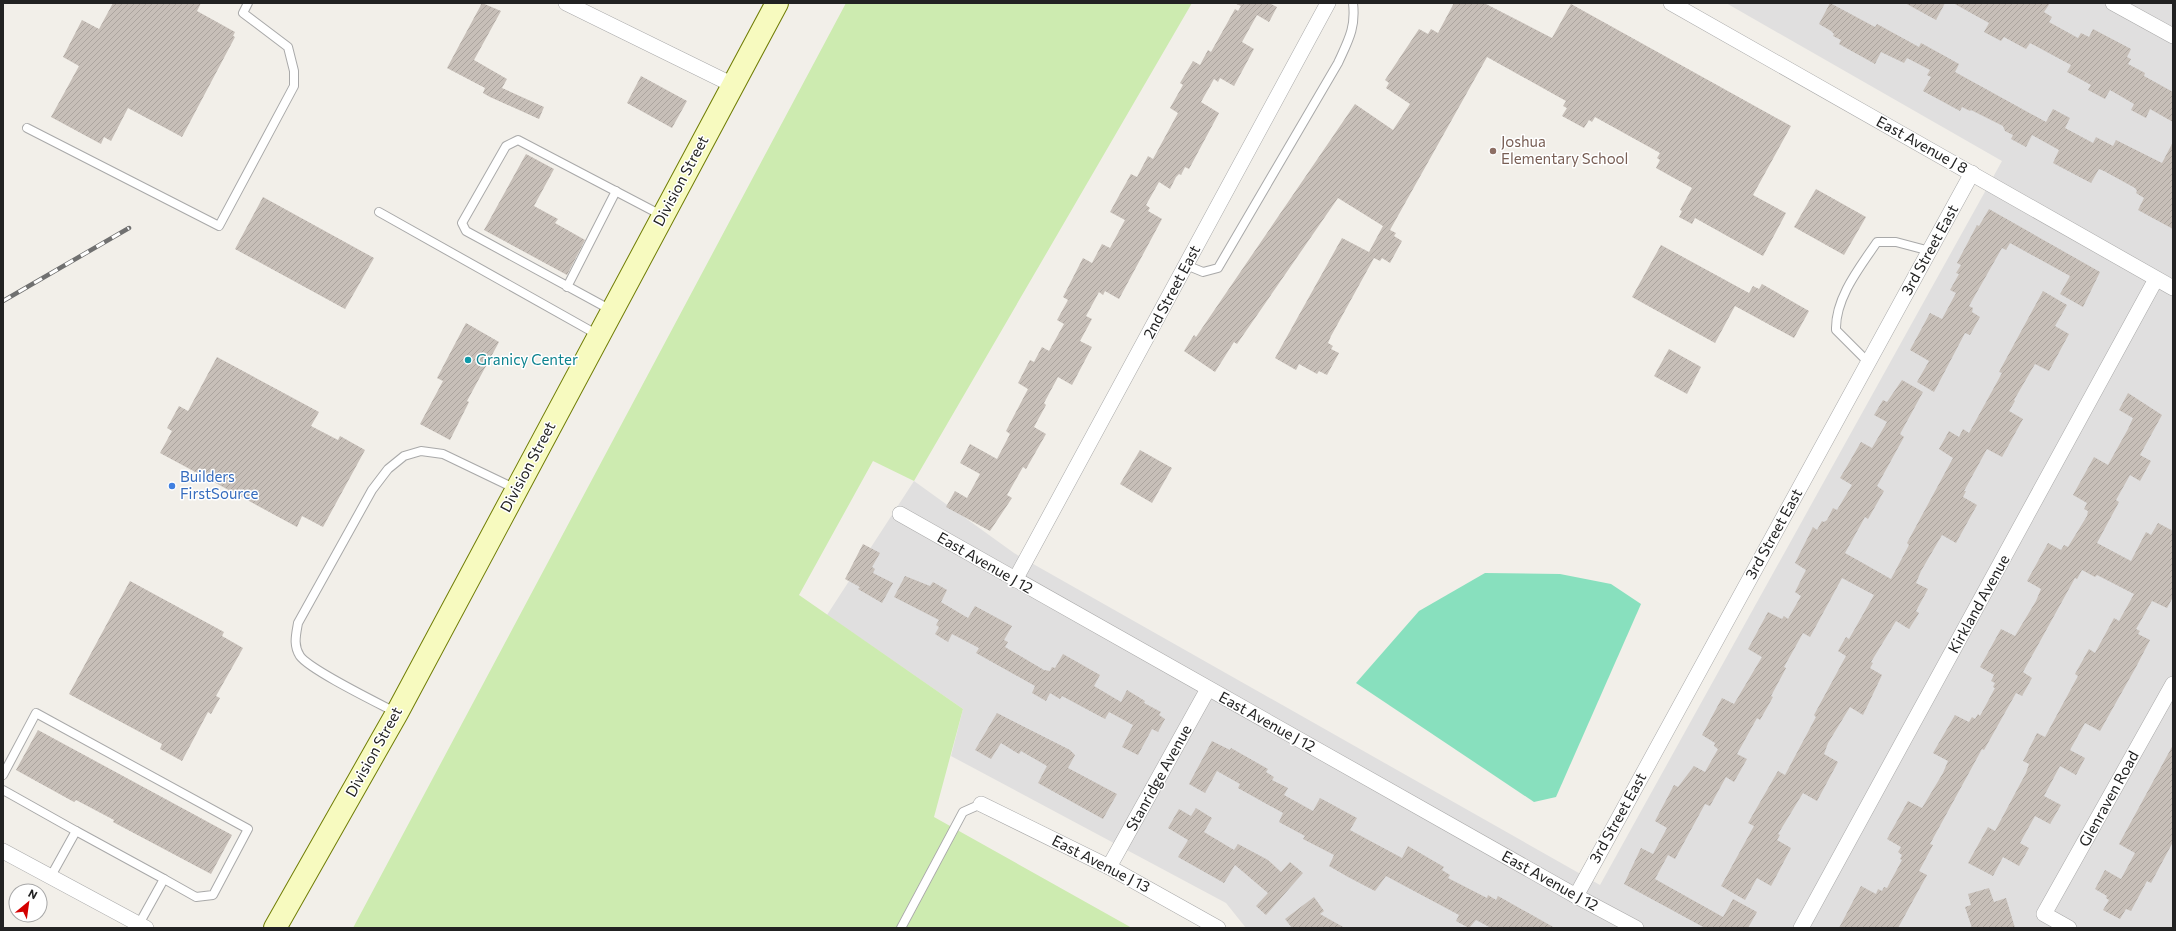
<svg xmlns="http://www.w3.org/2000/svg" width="2176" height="931" viewBox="0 0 2176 931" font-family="Commissioner,sans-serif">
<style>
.residential{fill:#e0dfdf}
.grass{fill:#cdebb0}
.pitch{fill:#88e0be}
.building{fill:url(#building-hatch)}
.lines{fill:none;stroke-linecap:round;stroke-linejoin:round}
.service-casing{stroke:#a9a9a9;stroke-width:10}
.minor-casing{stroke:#a9a9a9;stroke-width:16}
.secondary-casing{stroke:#707d05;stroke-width:24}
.service{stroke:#fff;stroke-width:8}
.minor{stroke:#fff;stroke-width:15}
.secondary{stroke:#f7fabf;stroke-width:22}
.rail-casing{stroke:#707070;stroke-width:4.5}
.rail{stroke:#fff;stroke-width:3;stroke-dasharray:9;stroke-linecap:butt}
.education-dot{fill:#8d6e63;stroke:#fff;stroke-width:1.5}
.culture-dot{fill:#0f9aa8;stroke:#fff;stroke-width:1.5}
.shop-dot{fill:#3f7fe0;stroke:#fff;stroke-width:1.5}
.labels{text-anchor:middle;stroke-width:3;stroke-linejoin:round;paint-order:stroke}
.education-label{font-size:15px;fill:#785e54;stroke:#fff;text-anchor:start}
.street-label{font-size:15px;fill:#222;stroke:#fff}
.culture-label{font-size:15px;fill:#0d838f;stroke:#fff;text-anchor:start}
.shop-label{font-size:15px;fill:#366cbe;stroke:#fff;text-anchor:start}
</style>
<defs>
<pattern id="building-hatch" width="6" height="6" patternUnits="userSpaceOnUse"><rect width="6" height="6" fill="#c7bfb8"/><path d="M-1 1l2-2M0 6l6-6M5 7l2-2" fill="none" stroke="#aba49e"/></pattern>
</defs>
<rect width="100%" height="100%" fill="#f2efe9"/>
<polygon class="residential" points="1726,3 2173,3 2173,928 1246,928 1226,903 951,756 963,709 827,615 914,481 1014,553 1600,885 2002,161"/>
<polygon class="grass" points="846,3 1192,3 914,481 873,461 799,595 963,709 934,817 1132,928 353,928"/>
<polygon class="pitch" points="1485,573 1560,574 1611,584 1641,604 1556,797 1534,802 1356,683 1419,611"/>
<g class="building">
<polygon points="113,3 201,3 197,11 235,32 233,36 235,37 182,137 128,108 111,141 104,137 101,144 51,117 79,66 63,57 82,20 99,29"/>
<polygon points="482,3 501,11 474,60 507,79 502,88 544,107 539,119 490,97 483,93 485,88 447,68"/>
<polygon points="1234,3 1269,3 1277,7 1269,22 1257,15 1242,42 1254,49 1234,86 1220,78 1218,82 1214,79 1201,102 1219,113 1189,169 1185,167 1181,175 1179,174 1176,177 1170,189 1159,182 1146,205 1150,208 1148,211 1162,219 1119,299 1105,291 1103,295 1099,292 1086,316 1092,319 1080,341 1092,347 1072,385 1058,377 1044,403 1046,405 1034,427 1046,434 1026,469 1023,467 1007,495 1012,498 990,531 946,507 955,491 967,498 980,474 960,463 970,444 997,459 1010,434 1006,431 1028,389 1018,383 1030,360 1034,362 1042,347 1049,351 1064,324 1057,320 1068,300 1063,297 1083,258 1092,263 1102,244 1110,248 1125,220 1110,212 1131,174 1137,177 1148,156 1153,159 1178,113 1170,108 1183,85 1180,83 1193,61 1200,65 1208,50 1211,52 1235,9 1238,11 1241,6"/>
<polygon points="1454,3 1484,3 1552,38 1571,4 1791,126 1753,195 1786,213 1763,256 1695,218 1692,224 1679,217 1682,211 1680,210 1692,188 1656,168 1660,160 1657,158 1660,153 1595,117 1592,122 1589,120 1584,128 1562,116 1567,108 1563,106 1566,101 1487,57 1390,230 1396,233 1394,236 1402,241 1390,263 1382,258 1380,261 1374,258 1331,336 1328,343 1333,346 1331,349 1339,353 1327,375 1319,371 1317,374 1299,364 1296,370 1275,358 1342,238 1369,252 1383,226 1338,198 1237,344 1234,342 1215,372 1184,351 1194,335 1196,337 1355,104 1393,130 1410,104 1386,88 1389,83 1385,80 1419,29 1428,34 1431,29 1438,33"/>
<polygon points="1830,3 1875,27 1877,24 1919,47 1921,43 1943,55 1959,64 1955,72 2046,122 2053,109 2070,118 2065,128 2093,143 2096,137 2113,146 2116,140 2162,163 2173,142 2173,229 2138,210 2144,198 2136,193 2137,191 2135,188 2104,171 2099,169 2091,183 2053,163 2059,150 2032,135 2026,147 2011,139 2013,135 2005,131 2003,126 1971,110 1970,111 1962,107 1960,111 1923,91 1931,77 1927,75 1930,70 1907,58 1904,63 1881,52 1875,64 1839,44 1841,40 1833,36 1834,34 1831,31 1819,24"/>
<polygon points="1905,3 1945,3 1936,20"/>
<polygon points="1953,3 2050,3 2044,12 2052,17 2049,22 2078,38 2081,33 2089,37 2093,29 2131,49 2127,57 2131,59 2128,64 2145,73 2144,76 2173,92 2173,122 2150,109 2146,118 2131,110 2134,104 2110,90 2105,99 2088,90 2091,85 2067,72 2071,65 2030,43 2026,49 2004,37 2001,41 1984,32 1989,23"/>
<polygon points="641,76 687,101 672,128 627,103"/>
<polygon points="526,154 554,169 534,206 558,219 555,223 585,240 567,275 484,230"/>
<polygon points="1816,189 1866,217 1844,255 1794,227"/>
<polygon points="263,197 374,258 345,309 235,249"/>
<polygon points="1989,209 2100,272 2083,307 2060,294 2070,276 2010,243 2006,250 2002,248 1969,306 1973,308 1972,312 1980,317 1970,335 1965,333 1934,392 1917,382 1929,361 1910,350 1930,313 1942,319 1956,293 1950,290 1959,274 1956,273 1961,265 1957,263 1977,225 1979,226"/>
<polygon points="1661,245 1749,293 1753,286 1759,289 1762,284 1809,311 1794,338 1735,306 1715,343 1632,297"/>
<polygon points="2043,291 2067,305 2055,326 2069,334 2049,371 2035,364 2014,400 2015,401 2009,411 2023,419 2002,457 1987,449 1964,491 1966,491 1963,497 1977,505 1956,543 1942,535 1921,571 1916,583 1928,589 1916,611 1919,613 1909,629 1896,621 1871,662 1873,663 1870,668 1882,675 1863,715 1850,707 1828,743 1824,754 1838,762 1817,801 1803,793 1778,834 1780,835 1777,840 1791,848 1771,886 1757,878 1745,900 1721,886 1754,826 1748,823 1778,771 1785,775 1816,717 1814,715 1846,656 1838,651 1846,637 1849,639 1874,595 1842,578 1810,637 1803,633 1784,667 1786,668 1771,696 1773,697 1760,720 1757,718 1737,754 1747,759 1734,782 1726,777 1710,806 1705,804 1675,859 1668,855 1655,879 1723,917 1733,899 1757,912 1748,928 1705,928 1624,884 1641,848 1653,854 1667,828 1655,821 1674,785 1678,787 1694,766 1705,772 1718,749 1714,746 1715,743 1702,735 1722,698 1734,704 1762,657 1748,649 1768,612 1782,619 1784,616 1788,619 1801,596 1795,592 1806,570 1795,563 1813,527 1817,530 1822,521 1824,522 1827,520 1833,508 1837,510 1852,485 1840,478 1861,442 1872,448 1887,422 1874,415 1883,400 1887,402 1902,380 1923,392 1900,434 1904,437 1877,486 1884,491 1868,519 1865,517 1845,553 1891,579 1909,545 1907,543 1953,458 1939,449 1949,431 1959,437 1963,429 1969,433 2002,373 1999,372"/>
<polygon points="466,323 499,342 467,401 469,402 450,440 420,424 443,381 437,378"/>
<polygon points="1669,349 1701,367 1687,394 1654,376"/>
<polygon points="217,357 319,412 311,426 338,440 340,436 365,450 323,527 302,516 297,527 160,453 172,431 167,428 179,406 188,411"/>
<polygon points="2128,393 2162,415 2140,455 2151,461 2140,481 2130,475 2116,500 2119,502 2097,543 2131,561 2146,532 2151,535 2158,523 2173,531 2173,597 2167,608 2152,601 2136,629 2140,631 2138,634 2150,640 2136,667 2100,731 2085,723 2070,750 2085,758 2076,775 2060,766 2044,796 2061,805 2050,824 2035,816 2020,843 2029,848 2019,866 2003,857 1993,876 1968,863 1988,827 1995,831 2026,773 2029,764 2023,761 2037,733 2045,737 2078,676 2075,674 2089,649 2095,653 2114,618 2119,621 2134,594 2097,575 2095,577 2082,570 2077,579 2075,578 2023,672 2032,678 2022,696 2016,693 1984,750 1982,749 1930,844 1933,845 1919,871 1927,875 1898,928 1839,928 1861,886 1876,894 1878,889 1882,891 1884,887 1887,888 1902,860 1900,859 1902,855 1898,852 1901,847 1887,839 1908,801 1922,808 1943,773 1948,761 1933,753 1955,715 1969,722 1972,717 1975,719 1978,714 1980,716 1995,688 1993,687 1995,683 1991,681 1994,675 1980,667 2001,629 2015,636 2036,601 2041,589 2027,581 2048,543 2061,550 2064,545 2068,547 2087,516 2088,511 2084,509 2087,503 2073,495 2094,457 2108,465 2128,429 2133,418 2119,410"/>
<polygon points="1140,450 1172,468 1152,503 1120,484"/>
<polygon points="863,544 880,553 872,567 875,569 873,573 893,583 882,603 858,589 860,587 845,579"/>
<polygon points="905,576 930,586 933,582 947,590 941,602 968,618 975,606 1012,626 1004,640 1008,642 1005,647 1044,670 1050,671 1052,667 1055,668 1063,654 1100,675 1094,686 1121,702 1127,690 1145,701 1144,703 1161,712 1159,715 1165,719 1158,732 1152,729 1138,755 1122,747 1133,725 1109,712 1105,719 1062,696 1060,699 1050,693 1046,701 1032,693 1035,686 976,653 979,648 952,634 948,642 935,634 939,627 936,625 939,620 894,597"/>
<polygon points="130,581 224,632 222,636 243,648 216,696 220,698 211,714 208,712 182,761 160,749 162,744 69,694"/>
<polygon points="997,713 1070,750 1075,755 1068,768 1117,794 1103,819 1038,783 1047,766 1021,751 1019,754 1001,743 991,759 975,750"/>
<polygon points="38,730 232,835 211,874 113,822 114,820 76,800 74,802 16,770"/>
<polygon points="1212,741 1230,750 1231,748 1268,769 1266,772 1274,777 1272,780 1288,788 1284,795 1313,811 1320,798 1357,818 1350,830 1402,858 1408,846 1444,867 1442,870 1450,875 1448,878 1487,898 1488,895 1496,900 1498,896 1555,928 1491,928 1476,920 1469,928 1456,921 1459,915 1386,876 1375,891 1348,877 1329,866 1334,855 1303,839 1305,836 1279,822 1283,813 1238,788 1240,784 1217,771 1205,793 1189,784"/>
<polygon points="2173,745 2173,842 2151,883 2147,881 2131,911 2126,909 2120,919 2103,910 2109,900 2106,898 2107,896 2095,889 2105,870 2121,879 2135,853 2119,844"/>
<polygon points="1196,808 1212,818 1204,832 1234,850 1238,844 1268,860 1281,872 1290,862 1303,873 1266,915 1256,906 1268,893 1235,865 1224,883 1178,857 1188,840 1168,828 1179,809 1191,816"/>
<polygon points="1989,888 1994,902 2006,898 2015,928 1972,928 1965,907 1971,905 1968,894"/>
<polygon points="1314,897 1324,911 1320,914 1345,928 1292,928 1285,919"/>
</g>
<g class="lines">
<g class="service-casing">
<g id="service">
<polyline points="27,128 219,226 294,86 294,71 288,47 243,13 248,3"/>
<polyline points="379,212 598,335"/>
<path d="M1186,265L1203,272L1218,268L1338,63C1348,41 1356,28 1353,3"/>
<polyline points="567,287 616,191"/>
<polyline points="611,310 466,231 462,223 506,146 518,140 663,216"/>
<path d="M1868,362L1836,330C1835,298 1860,267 1877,242H1896L1930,251"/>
<path d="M397,713C378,703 310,670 300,656C293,645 296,635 298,623L372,490L388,469L404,456L421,451L443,454L516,489"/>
<polyline points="3,775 36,713 248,829 213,895 196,897 164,879"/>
<polyline points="3,790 76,831"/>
<polyline points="51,876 76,831 164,879 139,924"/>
<polyline points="901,928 963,812 981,804"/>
</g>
</g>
<g class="minor-casing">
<g id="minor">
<polyline points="566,3 733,85"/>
<polyline points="1671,3 2173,288"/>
<polyline points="2113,3 2173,36"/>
<polyline points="900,514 1576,896 1636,928"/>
<polyline points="1015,580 1328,3"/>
<polyline points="981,804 1109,867 1218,928"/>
<polyline points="3,851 146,928"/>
<polyline points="1109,867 1208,689"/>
<polyline points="1576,896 1972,173"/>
<polyline points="1801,928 2156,279"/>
<polyline points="2069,928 2044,914 2173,684"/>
</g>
</g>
<g class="secondary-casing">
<polyline id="secondary" points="275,928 397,713 777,3"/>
</g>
<use href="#service" class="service"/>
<use href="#minor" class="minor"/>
<use href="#secondary" class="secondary"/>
<g class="rail-casing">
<polyline id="rail" points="3,301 129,228"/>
</g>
<use href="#rail" class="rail"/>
</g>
<circle class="education-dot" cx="1493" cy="151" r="4"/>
<circle class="culture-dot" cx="468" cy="360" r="4"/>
<circle class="shop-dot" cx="172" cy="486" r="4"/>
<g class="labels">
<g class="education-label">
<text x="1501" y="147">Joshua<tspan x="1501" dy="17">Elementary School</tspan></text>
</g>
<g class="street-label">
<text transform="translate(1922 145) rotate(29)" y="5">East Avenue J 8</text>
<text transform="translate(681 181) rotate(-62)" y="5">Division Street</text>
<text transform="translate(1930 250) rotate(-61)" y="5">3rd Street East</text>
<text transform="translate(1172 292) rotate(-62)" y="5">2nd Street East</text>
<text transform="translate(528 467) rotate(-62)" y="5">Division Street</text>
<text transform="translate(1774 534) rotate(-61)" y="5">3rd Street East</text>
<text transform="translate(985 563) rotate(30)" y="5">East Avenue J 12</text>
<text transform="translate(1979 604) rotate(-61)" y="5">Kirkland Avenue</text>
<text transform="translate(1267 722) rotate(29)" y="5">East Avenue J 12</text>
<text transform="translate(374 752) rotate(-61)" y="5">Division Street</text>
<text transform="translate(1159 778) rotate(-61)" y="5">Stanridge Avenue</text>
<text transform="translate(2109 799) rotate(-61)" y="5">Glenraven Road</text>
<text transform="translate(1618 818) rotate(-61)" y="5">3rd Street East</text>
<text transform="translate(1101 864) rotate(27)" y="5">East Avenue J 13</text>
<text transform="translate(1550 881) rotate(29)" y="5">East Avenue J 12</text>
</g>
<g class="culture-label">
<text x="476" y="365">Granicy Center</text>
</g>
<g class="shop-label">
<text x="180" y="482">Builders<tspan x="180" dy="17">FirstSource</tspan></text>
</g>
</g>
<rect width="2176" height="931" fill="none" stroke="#222222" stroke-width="8"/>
<g transform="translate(28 903) rotate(29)"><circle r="19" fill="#ffffff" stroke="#a7a7a7"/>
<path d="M0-3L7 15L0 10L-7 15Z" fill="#d40000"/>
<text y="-6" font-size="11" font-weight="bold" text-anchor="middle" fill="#222222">N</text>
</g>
</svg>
